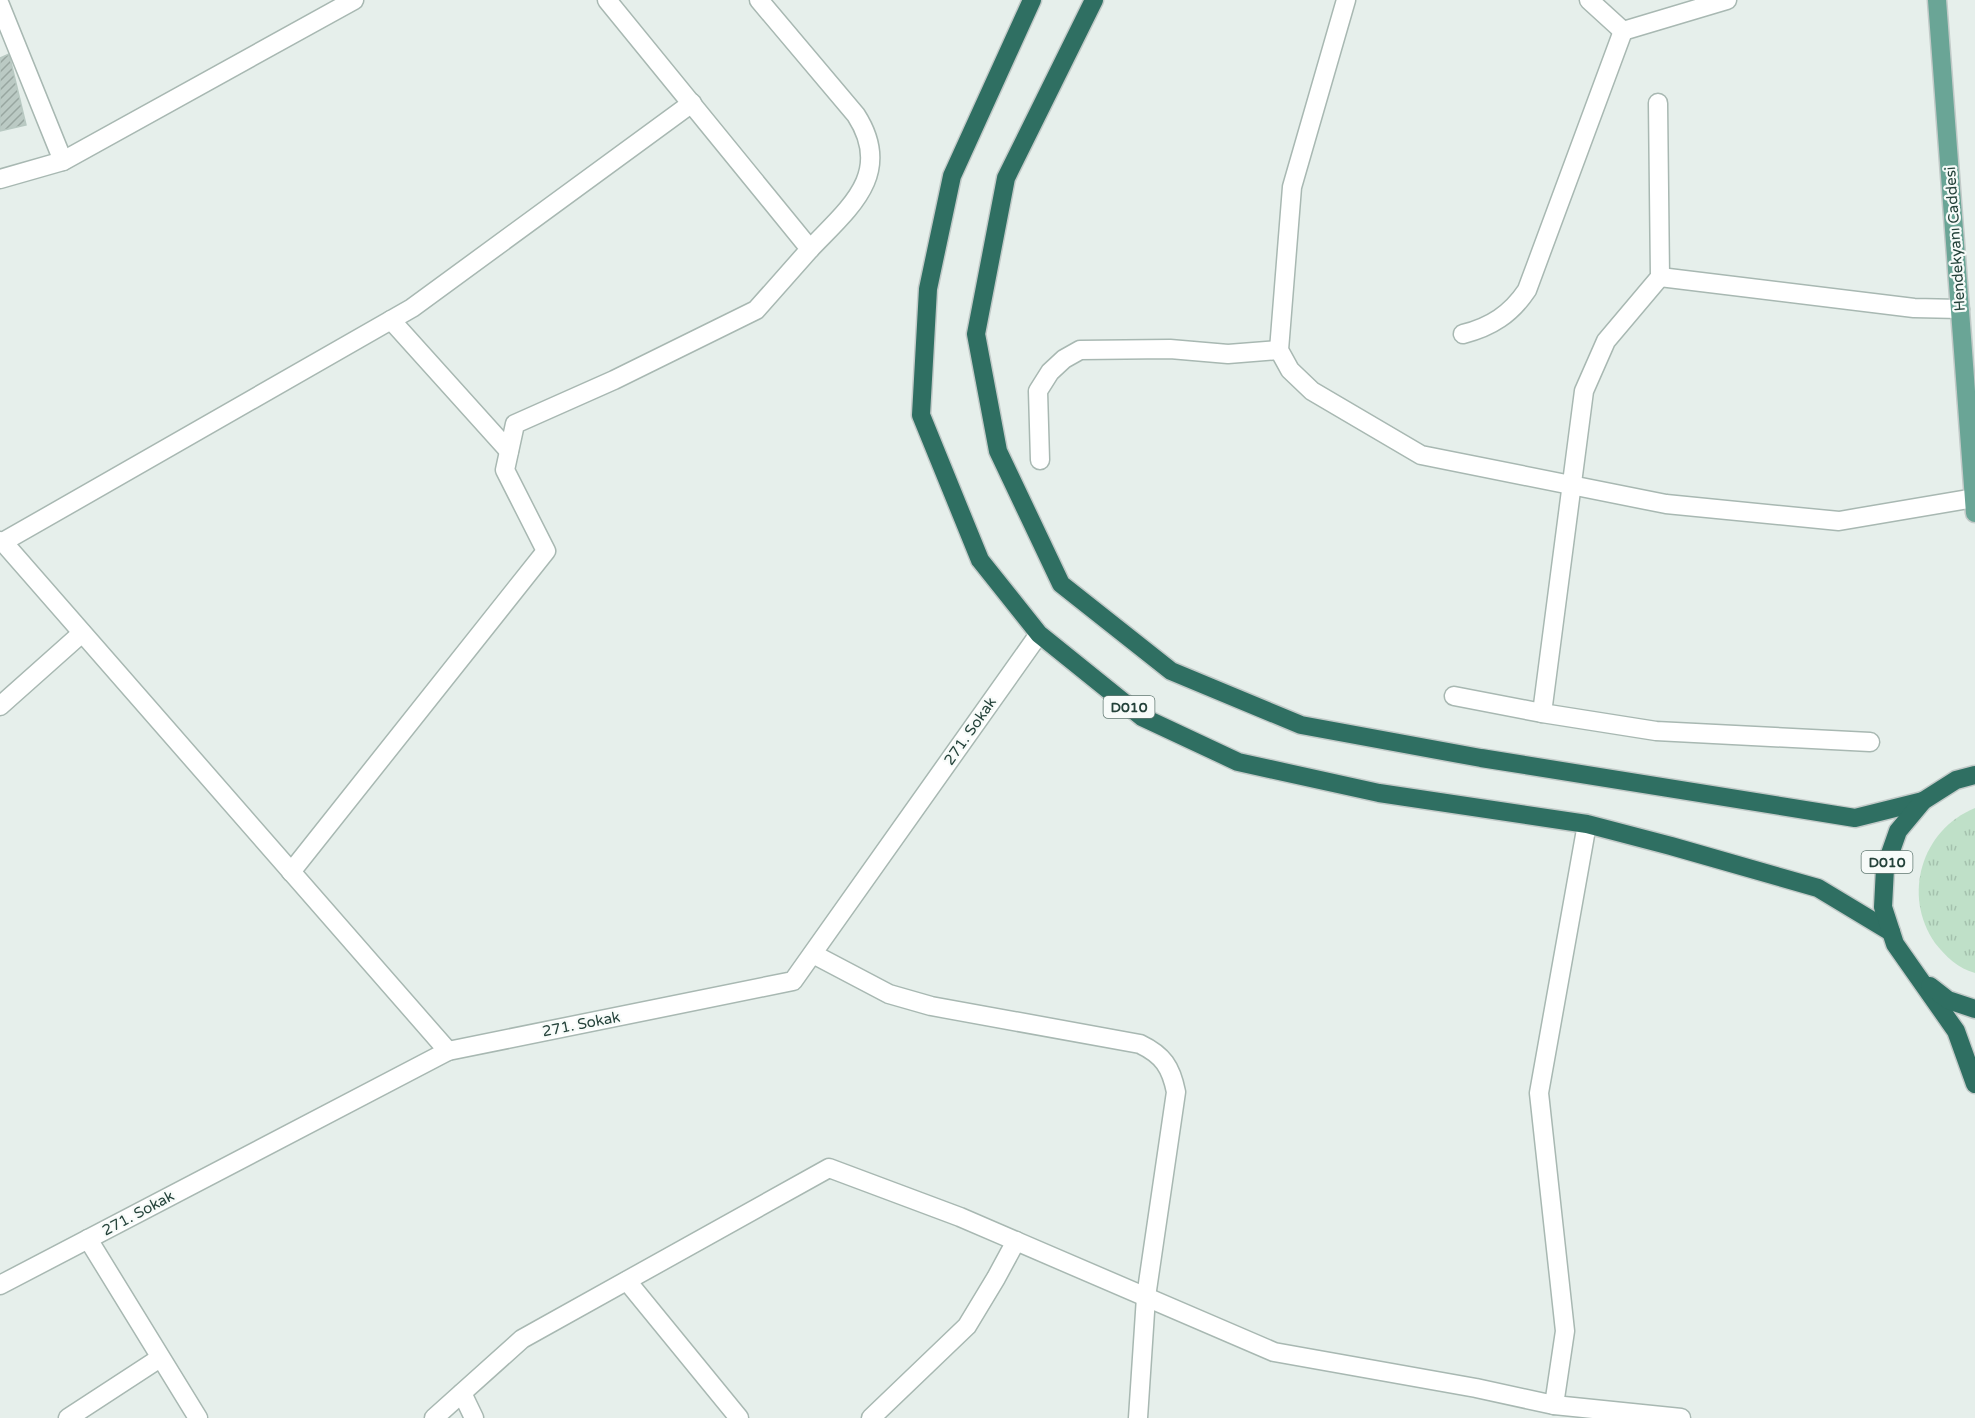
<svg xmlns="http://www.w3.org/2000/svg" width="1975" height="1418" viewBox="0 0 1975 1418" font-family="'Varela Round',sans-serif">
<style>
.grass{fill:url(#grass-tufts)}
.building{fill:url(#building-hatch);stroke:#b8c9c2;stroke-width:1.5}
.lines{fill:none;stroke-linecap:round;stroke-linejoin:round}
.minor-casing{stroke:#a8b8b2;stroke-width:21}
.major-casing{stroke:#c2cac8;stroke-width:21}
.highway-casing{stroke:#c2cac8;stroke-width:21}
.minor{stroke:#fff;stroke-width:18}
.major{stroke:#6aa596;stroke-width:18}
.highway{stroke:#2f6f62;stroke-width:18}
.labels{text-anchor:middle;stroke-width:4.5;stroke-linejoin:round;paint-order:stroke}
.shield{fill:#f7fbf9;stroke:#637a73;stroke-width:1.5}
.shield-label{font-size:14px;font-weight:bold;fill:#24423a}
.street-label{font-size:15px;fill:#24423a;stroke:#f7fbf9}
</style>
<defs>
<pattern id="grass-tufts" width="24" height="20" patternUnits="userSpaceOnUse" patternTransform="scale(1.5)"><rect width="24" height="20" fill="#bfe0c8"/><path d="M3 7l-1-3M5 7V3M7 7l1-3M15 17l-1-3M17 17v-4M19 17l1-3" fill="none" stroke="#a4c1ad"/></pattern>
<pattern id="building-hatch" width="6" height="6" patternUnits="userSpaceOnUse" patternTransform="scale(1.5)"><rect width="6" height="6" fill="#bbcac4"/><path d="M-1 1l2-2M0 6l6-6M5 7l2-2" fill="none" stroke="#98a6a0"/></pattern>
</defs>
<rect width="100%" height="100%" fill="#e6efeb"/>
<path class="grass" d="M1975,808V973C1959,969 1945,956 1935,943C1902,896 1921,830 1975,808Z"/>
<polygon class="building" points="9,54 26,125 0,131 0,58"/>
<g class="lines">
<g class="minor-casing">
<g id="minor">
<path d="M759,0L856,115C894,174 849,208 810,249"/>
<polyline points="1346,0 1292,187 1279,350 1290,370 1312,391 1421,455 1666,504 1839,521 1974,498"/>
<polyline points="1589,0 1623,31 1727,0"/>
<polyline points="0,5 63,161"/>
<polyline points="0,179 63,161 354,0"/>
<polyline points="1660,277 1914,308 1960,309"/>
<polyline points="391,320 509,451"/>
<path d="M1463,334C1491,327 1511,314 1527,290L1623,31"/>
<polyline points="1040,460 1038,391 1050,372 1064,359 1080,350 1170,349 1228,354 1279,350"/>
<polyline points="0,541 3,542 412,308 692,103"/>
<polyline points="3,542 448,1051"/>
<polyline points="1454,696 1542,713 1656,731 1870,742"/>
<polyline points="0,706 82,633"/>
<polyline points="1542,713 1584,391 1606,341 1660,277 1658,103"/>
<polyline points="291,872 546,551 505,470 515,424 614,380 756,310 810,249 607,0"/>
<path d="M813,954L889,994L931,1006L1140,1044C1163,1055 1171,1067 1176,1092L1146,1297L1138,1418"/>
<polyline points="88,1239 198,1418"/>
<polyline points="627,1281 739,1418"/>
<polyline points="0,1285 448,1051 793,981 1039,634"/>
<polyline points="462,1393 474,1418"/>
<polyline points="1554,1405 1681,1418"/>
<polyline points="68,1418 160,1358"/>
<polyline points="434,1418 522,1339 829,1168 960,1217 1274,1352 1476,1388 1554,1405 1565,1331 1539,1093 1587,824"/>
<polyline points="871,1418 967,1326 996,1278 1016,1241"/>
</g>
</g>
<g class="major-casing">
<polyline id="major" points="1937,0 1975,513"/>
</g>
<g class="highway-casing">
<g id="highway">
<polyline points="1032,0 952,176 928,289 921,415 980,560 1039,634 1142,717 1238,762 1379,793 1587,824 1671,846 1818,888 1891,932"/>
<polyline points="1094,0 1006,178 976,334 998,451 1061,584 1171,671 1301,725 1481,758 1855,818 1923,801"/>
<polyline points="1975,775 1956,780 1923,801 1898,831 1885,868 1883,907 1895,944 1956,1031 1975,1084"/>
<polyline points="1930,986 1948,1000 1975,1009"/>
</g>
</g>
<use href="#minor" class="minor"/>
<use href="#major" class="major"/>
<use href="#highway" class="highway"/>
</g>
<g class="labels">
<g class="shield">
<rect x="1103.5" y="696" width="51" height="22" rx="4.5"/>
<rect x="1861.5" y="851" width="51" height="22" rx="4.5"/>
</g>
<g class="shield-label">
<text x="1129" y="712">D010</text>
<text x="1887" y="867">D010</text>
</g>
<g class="street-label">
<text transform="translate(1955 239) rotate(-94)" y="5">Hendekyanı Caddesi</text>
<text transform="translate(970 731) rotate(-55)" y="5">271. Sokak</text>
<text transform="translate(581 1024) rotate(-11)" y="5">271. Sokak</text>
<text transform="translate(138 1213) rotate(-28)" y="5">271. Sokak</text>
</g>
</g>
</svg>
